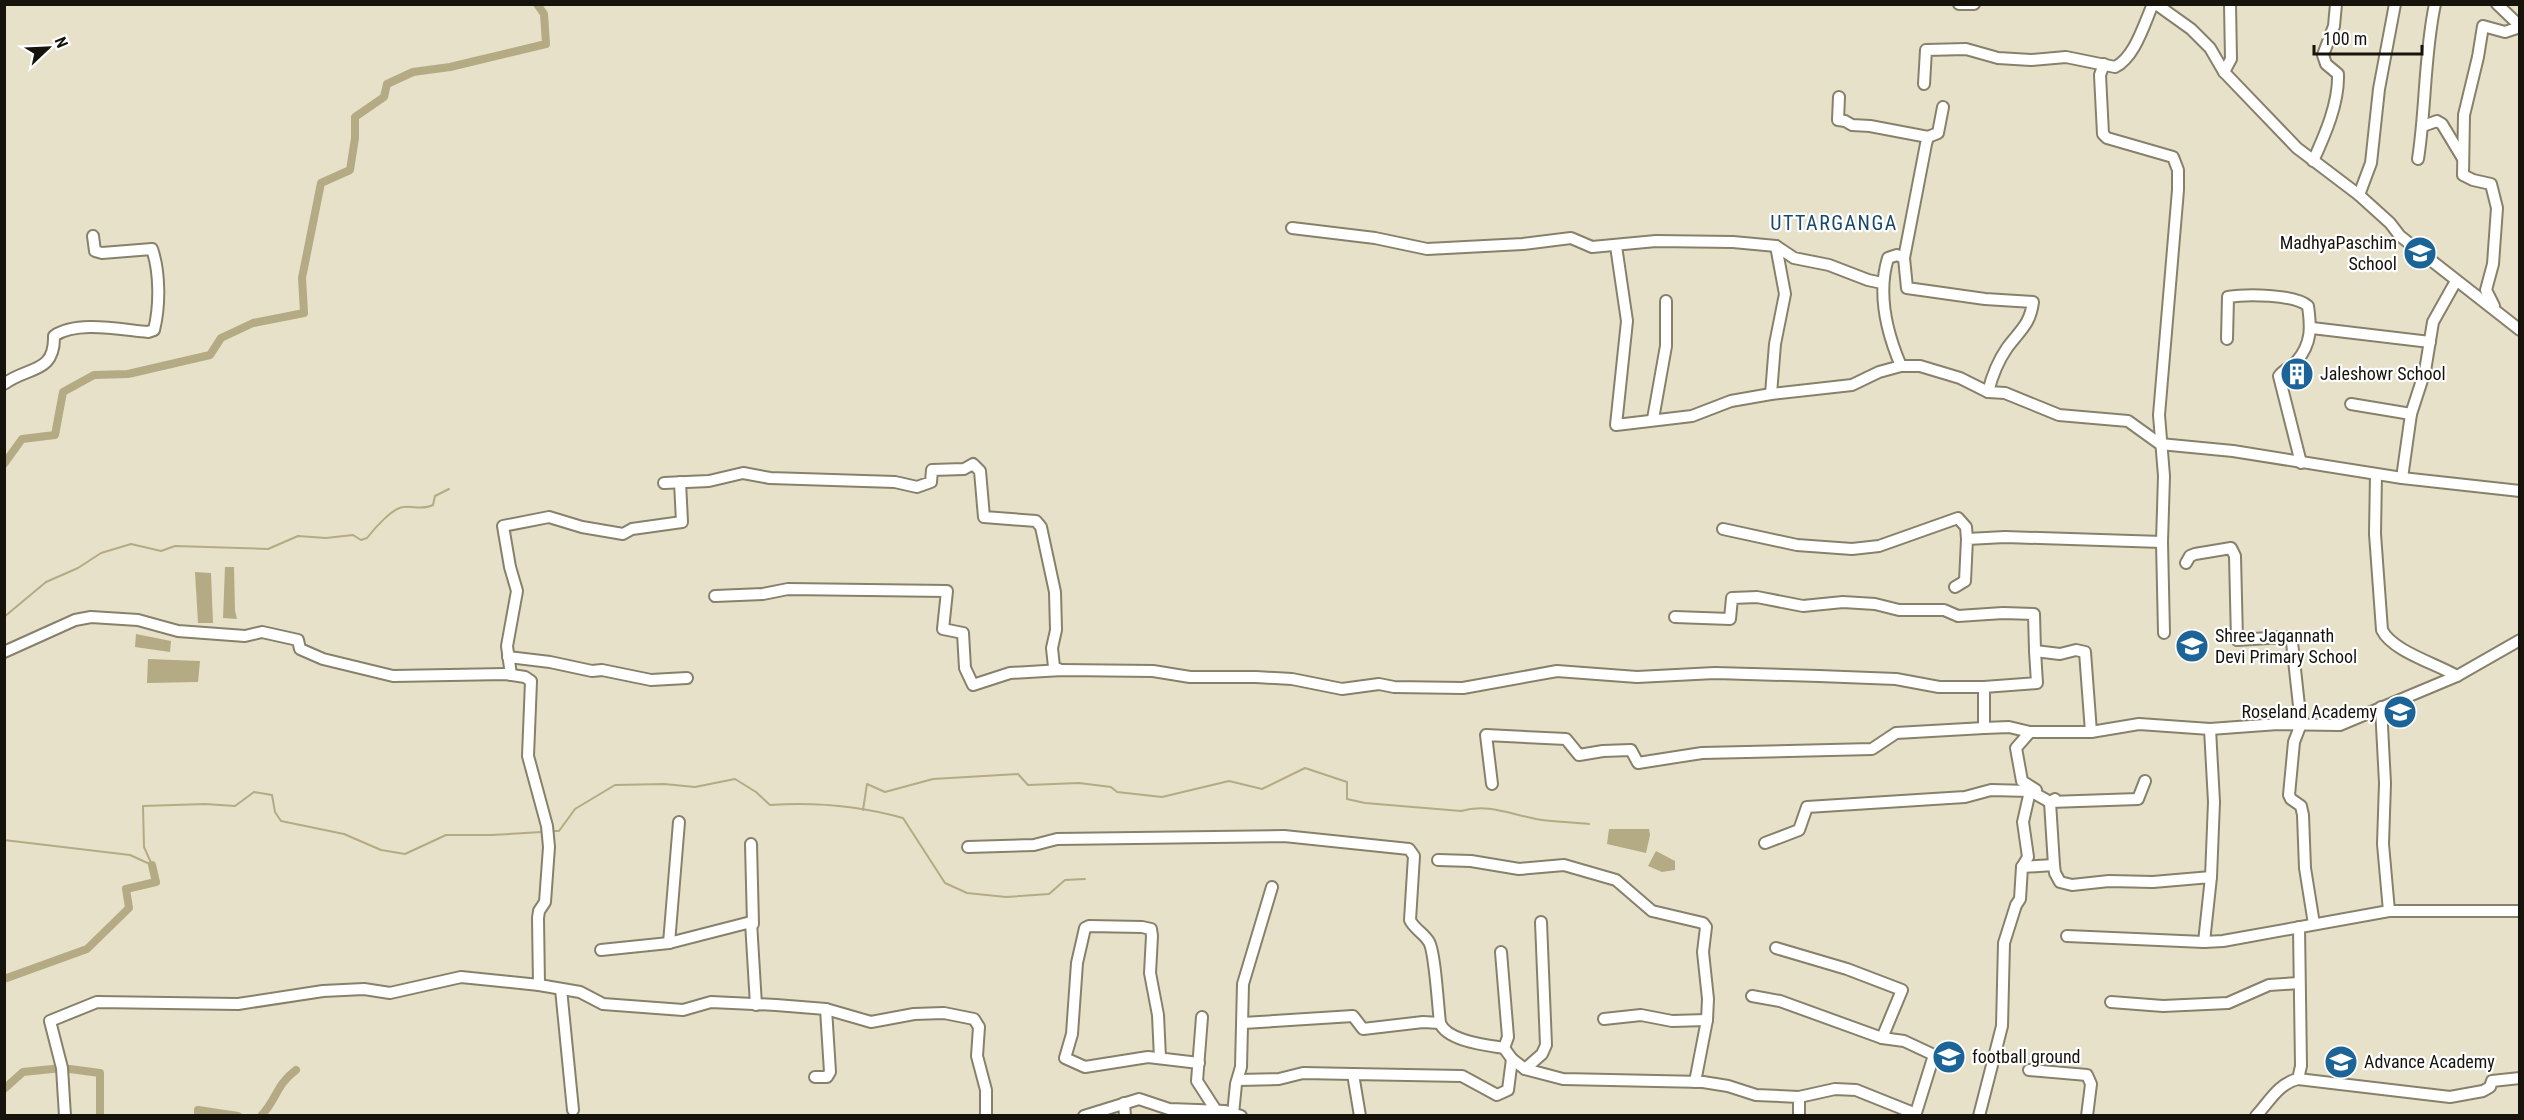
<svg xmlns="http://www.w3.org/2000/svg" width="2524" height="1120" viewBox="0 0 2524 1120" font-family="'Roboto Condensed',sans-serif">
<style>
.water{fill:#b4aa83}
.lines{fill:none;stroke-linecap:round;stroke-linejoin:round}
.stream{stroke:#b4aa83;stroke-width:2}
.canal{stroke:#b4aa83;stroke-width:8}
.minor-casing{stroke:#87816b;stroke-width:14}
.minor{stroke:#fff;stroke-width:10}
.labels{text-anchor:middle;stroke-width:4.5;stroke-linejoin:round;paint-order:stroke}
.poi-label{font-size:18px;fill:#15130b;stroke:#fff;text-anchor:start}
.neighbourhood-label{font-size:20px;letter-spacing:1.5px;fill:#18486d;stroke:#fff}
</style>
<rect width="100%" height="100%" fill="#e7e1c9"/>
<g class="water">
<polygon points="225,567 234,567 235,611 237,619 223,618"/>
<polygon points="195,572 211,573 213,623 198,623"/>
<polygon points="136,634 171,641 170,652 135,647"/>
<polygon points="148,659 200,661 198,682 147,683"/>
<polygon points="1609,829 1649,829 1650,835 1646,853 1607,844"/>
<polygon points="1656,851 1675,861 1675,870 1662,872 1648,866"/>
</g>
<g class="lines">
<g class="stream">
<path d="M4,617L46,582L78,568L101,553L131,544L161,551L175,546L268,549L298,536L326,538L353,535L361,540L367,538C374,529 393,507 404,507C414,506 423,510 433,505L435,496L449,489"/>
<path d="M863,810L867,784L885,792L933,779L1018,774L1028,785L1079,783L1111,787L1117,792L1162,797L1229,781L1262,789L1305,768L1347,782V799L1365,803L1461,811C1487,803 1510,814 1536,819C1553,822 1571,822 1589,824"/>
<path d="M551,831H559L575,809L615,785L664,784L695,787L735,779L756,792L770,805C814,802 860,806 903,818L945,883L967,893L1006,897L1049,894L1065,880L1085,879"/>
<polyline points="4,840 130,855 152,865 144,847 143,806 205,804 235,806 254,792 272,795 275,812 281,821 344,834 381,850 405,854 446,835 492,835 542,832"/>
</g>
<g class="canal">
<polyline points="4,464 22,439 55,435 63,392 94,375 128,374 210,355 221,338 253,323 304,313 302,278 321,183 350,170 355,138 355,117 384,97 387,84 413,72 450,67 546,44 544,14 537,4"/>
<polyline points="4,979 87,949 129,908 126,889 156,882 152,865"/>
<polyline points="4,1089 23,1072 62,1068 100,1073 100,1116"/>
<polyline points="198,1116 198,1110 238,1116"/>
<path d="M261,1116C277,1099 276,1085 296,1070"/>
</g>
<g class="minor-casing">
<g id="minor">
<polyline points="1959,4 1974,4"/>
<polyline points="2156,4 2191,29 2210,48 2224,72 2297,148 2359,195 2390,223 2400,236 2520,330"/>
<polyline points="2497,4 2520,26"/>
<polyline points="2104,64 2100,75 2103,134 2107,138 2173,157 2178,170 2178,190 2159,415 2164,476 2162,542 2164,633"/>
<polyline points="2224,72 2231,59 2230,4"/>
<path d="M1924,84L1926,50L1966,49L1998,58L2031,60L2066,57L2115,67C2135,57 2144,24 2153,4"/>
<polyline points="1839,97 1838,120 1845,121 1852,125 1870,126 1928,137"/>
<polyline points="2423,126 2437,121 2442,124 2462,157"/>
<path d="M2418,159C2426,108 2424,56 2435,4"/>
<path d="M2313,161C2325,135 2339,103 2338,74L2326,64L2323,55L2334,26L2336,4"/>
<polyline points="2359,195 2371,163 2379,89 2395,4"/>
<polyline points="1292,228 1375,238 1427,249 1523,244 1571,238 1592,247 1656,241 1733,242 1776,246 1794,258 1829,265 1868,280 1882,283"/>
<polyline points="1616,246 1627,321 1616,425 1692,416 1731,401 1771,394 1852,385 1879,372 1901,366 1920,366 1960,378 1988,392 2005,393 2059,415 2128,421 2160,444 2233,451 2402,478 2520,491"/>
<path d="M1904,258L1907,288L1985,299L2033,302C2030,325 2020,330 2007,348C1998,361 1992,376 1988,392"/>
<polyline points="2494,306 2486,290 2493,264 2497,208 2491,184 2473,180 2463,175 2464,115 2478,57 2483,26 2505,32 2520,27"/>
<polyline points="2312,328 2430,342"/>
<path d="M2227,339L2228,297C2246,294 2294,294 2308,306C2311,327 2312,343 2297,361C2292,367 2284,369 2279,376L2301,463"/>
<path d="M1901,366C1886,331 1877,294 1888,258L1897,255L1904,258L1926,144L1928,137L1938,133L1943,107"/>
<path d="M4,384C28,366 55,374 54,336C77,320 122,330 148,332L154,330C160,306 160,272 152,249L102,253L95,251L93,236"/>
<polyline points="1771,394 1775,344 1785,294 1776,246"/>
<polyline points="2351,404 2411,414"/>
<polyline points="1653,419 1666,346 1666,301"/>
<path d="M2376,474L2375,534L2382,630C2392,651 2437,664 2457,676"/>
<polyline points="2402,478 2411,414 2425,371 2433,322 2456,281"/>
<polyline points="664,483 709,481 743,473 770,478 895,482 917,487 931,482 932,470 964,469 973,464 980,471 984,517 1036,521 1041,527 1055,592 1056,630 1052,648 1054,667 1061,670"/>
<polyline points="1723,529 1797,545 1852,549 1879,546 1958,518 1966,527 1967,539"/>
<polyline points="2186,563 2190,556 2195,554 2231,548 2235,556 2237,640 2285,637 2290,638 2292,642 2301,724 2294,742 2289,795 2291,799 2301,806 2303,815 2305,868 2314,924"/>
<polyline points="1955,587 1965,581 1967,539 2005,537 2162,542"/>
<polyline points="715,596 763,594 788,589 947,591 943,629 963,633 965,668 973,685 1010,673 1062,670 1153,671 1190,677 1256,677 1292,679 1342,689 1379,684 1394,687 1463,688 1557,671 1637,677 1715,673 1819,676 1896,679 1939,687 1984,687"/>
<polyline points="1675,617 1730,619 1732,598 1757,597 1803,606 1843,602 1875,604 1899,610 1944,610 1958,616 2003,613 2034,614 2035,651"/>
<polyline points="4,652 75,620 91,617 138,620 178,631 245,636 262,632 298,640 300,649 323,659 393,676 506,674 525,677 531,681 528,756 547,826 549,847 545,902 539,911 538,918 539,985"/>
<polyline points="508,657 550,662 592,671 602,670 651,680 687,678"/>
<polyline points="511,675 507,646 517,591 510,567 503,526 549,517 582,527 623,534 632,529 682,522 680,482"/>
<polyline points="2381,707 2385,783 2383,844 2389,911"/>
<polyline points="1984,728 1984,687 2037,683 2035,651 2060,654 2076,650 2085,652 2091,732"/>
<polyline points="2210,729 2214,802 2211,877"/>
<polyline points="2030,732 2016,748 2022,781 2036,790"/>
<polyline points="1492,784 1486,735 1566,739 1579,755 1603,751 1631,750 1638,763 1702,753 1872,749 1896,733 1984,728 2009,727 2030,732 2091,732 2139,724 2210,729 2278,724 2340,725 2457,676 2520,640"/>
<polyline points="679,822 669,943 751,922 756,1005"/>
<polyline points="1765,843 1799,830 1807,807 1965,797 1991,790 2030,791 2050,802 2138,799 2145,781"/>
<polyline points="751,844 753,924"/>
<path d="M968,847L1034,845L1057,839L1284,836L1409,849L1414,856L1410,920C1414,929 1424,933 1429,942C1435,952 1438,1007 1440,1023C1447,1041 1486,1045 1504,1048L1512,1059L1525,1069L1563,1079L1703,1082L1728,1086L1756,1095L1799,1097V1116"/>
<polyline points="1438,860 1471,861 1519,869 1564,865 1616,880 1652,911 1703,923 1706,927 1703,952 1708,999 1707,1020 1695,1082"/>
<polyline points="2054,865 2050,802 2055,799"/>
<polyline points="2022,867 2028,857 2023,822 2030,791 2026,786"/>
<polyline points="2067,936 2204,942"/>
<polyline points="1776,948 1847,969 1902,990 1882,1038"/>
<polyline points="601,950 669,943"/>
<polyline points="1501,952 1508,1037 1504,1048"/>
<polyline points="561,989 573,1110"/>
<polyline points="1752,996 1780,1001 1882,1038 1904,1041 1934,1055 1915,1116"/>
<polyline points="2111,1002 2163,1006 2228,1003 2269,985 2299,983"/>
<polyline points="1202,1017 1197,1081 1217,1112"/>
<polyline points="1604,1019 1641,1015 1672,1021 1707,1020"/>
<polyline points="1243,1023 1353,1016 1363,1029 1423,1022 1440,1023"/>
<polyline points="1160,1058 1158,1015 1150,973 1152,936 1151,929 1142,927 1089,926 1085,928 1077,963 1072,1034 1065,1058 1085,1067 1148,1057 1199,1063"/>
<polyline points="1525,1069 1542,1054 1546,1045 1541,922"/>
<polyline points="2029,1070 2087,1075 2091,1084 2087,1116"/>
<polyline points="815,1077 827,1077 830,1072 826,1009"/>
<polyline points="2298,1079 2450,1097 2483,1091 2490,1087 2492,1081 2520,1078"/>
<polyline points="1238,1080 1279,1079 1303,1073 1353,1074"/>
<polyline points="1799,1097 1835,1089 1856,1090 1916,1114"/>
<polyline points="1124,1103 1125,1116"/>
<polyline points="1233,1114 1236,1084 1241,1067 1243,984 1272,887"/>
<polyline points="65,1116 62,1068 50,1021 97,1002 238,1004 323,991 364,989 390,993 461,977 539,985 580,992 603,1004 683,1010 711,1002 776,1005 826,1009 871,1022 914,1014 944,1013 974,1019 979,1027 977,1056 986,1090 986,1116"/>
<polyline points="1084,1116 1139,1099 1169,1109 1225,1111 1241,1116"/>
<polyline points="1360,1116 1353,1074 1462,1076 1497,1095 1508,1090 1512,1059"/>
<polyline points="1979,1116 2002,1026 2004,943 2016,905 2020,899 2022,867 2054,865 2055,873 2060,882 2072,885 2109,881 2153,882 2211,877 2204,942 2223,941 2389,911 2520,911"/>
<path d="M2256,1116C2269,1102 2279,1083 2298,1079L2301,1066L2299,927"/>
</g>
</g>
<use href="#minor" class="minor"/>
</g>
<defs>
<g id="school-disc" transform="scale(1.725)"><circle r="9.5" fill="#1c6498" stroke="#fff"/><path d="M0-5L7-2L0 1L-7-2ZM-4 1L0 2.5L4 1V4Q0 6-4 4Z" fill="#fff"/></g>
<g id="building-disc" transform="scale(1.725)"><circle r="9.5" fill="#1c6498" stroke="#fff"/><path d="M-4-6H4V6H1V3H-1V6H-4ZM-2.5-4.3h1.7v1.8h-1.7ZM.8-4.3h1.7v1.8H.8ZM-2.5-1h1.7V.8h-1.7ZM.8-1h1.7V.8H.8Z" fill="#fff"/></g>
</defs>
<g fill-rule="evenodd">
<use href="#school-disc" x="2420" y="253"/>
<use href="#building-disc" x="2297" y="374"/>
<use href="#school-disc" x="2192" y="646"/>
<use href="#school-disc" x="2400" y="712"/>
<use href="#school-disc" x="1949" y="1057"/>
<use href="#school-disc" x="2341" y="1062"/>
</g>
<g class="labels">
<g class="poi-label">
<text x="2397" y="249" text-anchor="end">MadhyaPaschim<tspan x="2397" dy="21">School</tspan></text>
<text x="2320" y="380">Jaleshowr School</text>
<text x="2215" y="642">Shree Jagannath<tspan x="2215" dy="21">Devi Primary School</tspan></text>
<text x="2377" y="718" text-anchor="end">Roseland Academy</text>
<text x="1972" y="1063">football ground</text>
<text x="2364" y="1068">Advance Academy</text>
</g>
<g class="neighbourhood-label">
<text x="1834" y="230">UTTARGANGA</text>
</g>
</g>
<rect width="2524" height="1120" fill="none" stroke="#15130b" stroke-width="12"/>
<g transform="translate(48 48) rotate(67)" stroke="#ffffff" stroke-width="4.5" paint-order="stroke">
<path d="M0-4.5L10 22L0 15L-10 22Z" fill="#15130b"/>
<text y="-9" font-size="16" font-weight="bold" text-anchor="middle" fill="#15130b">N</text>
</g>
<path d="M2314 45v9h108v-9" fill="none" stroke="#15130b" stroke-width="3"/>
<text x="2323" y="45" font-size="18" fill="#15130b" stroke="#ffffff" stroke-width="4.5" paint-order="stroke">100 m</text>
</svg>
